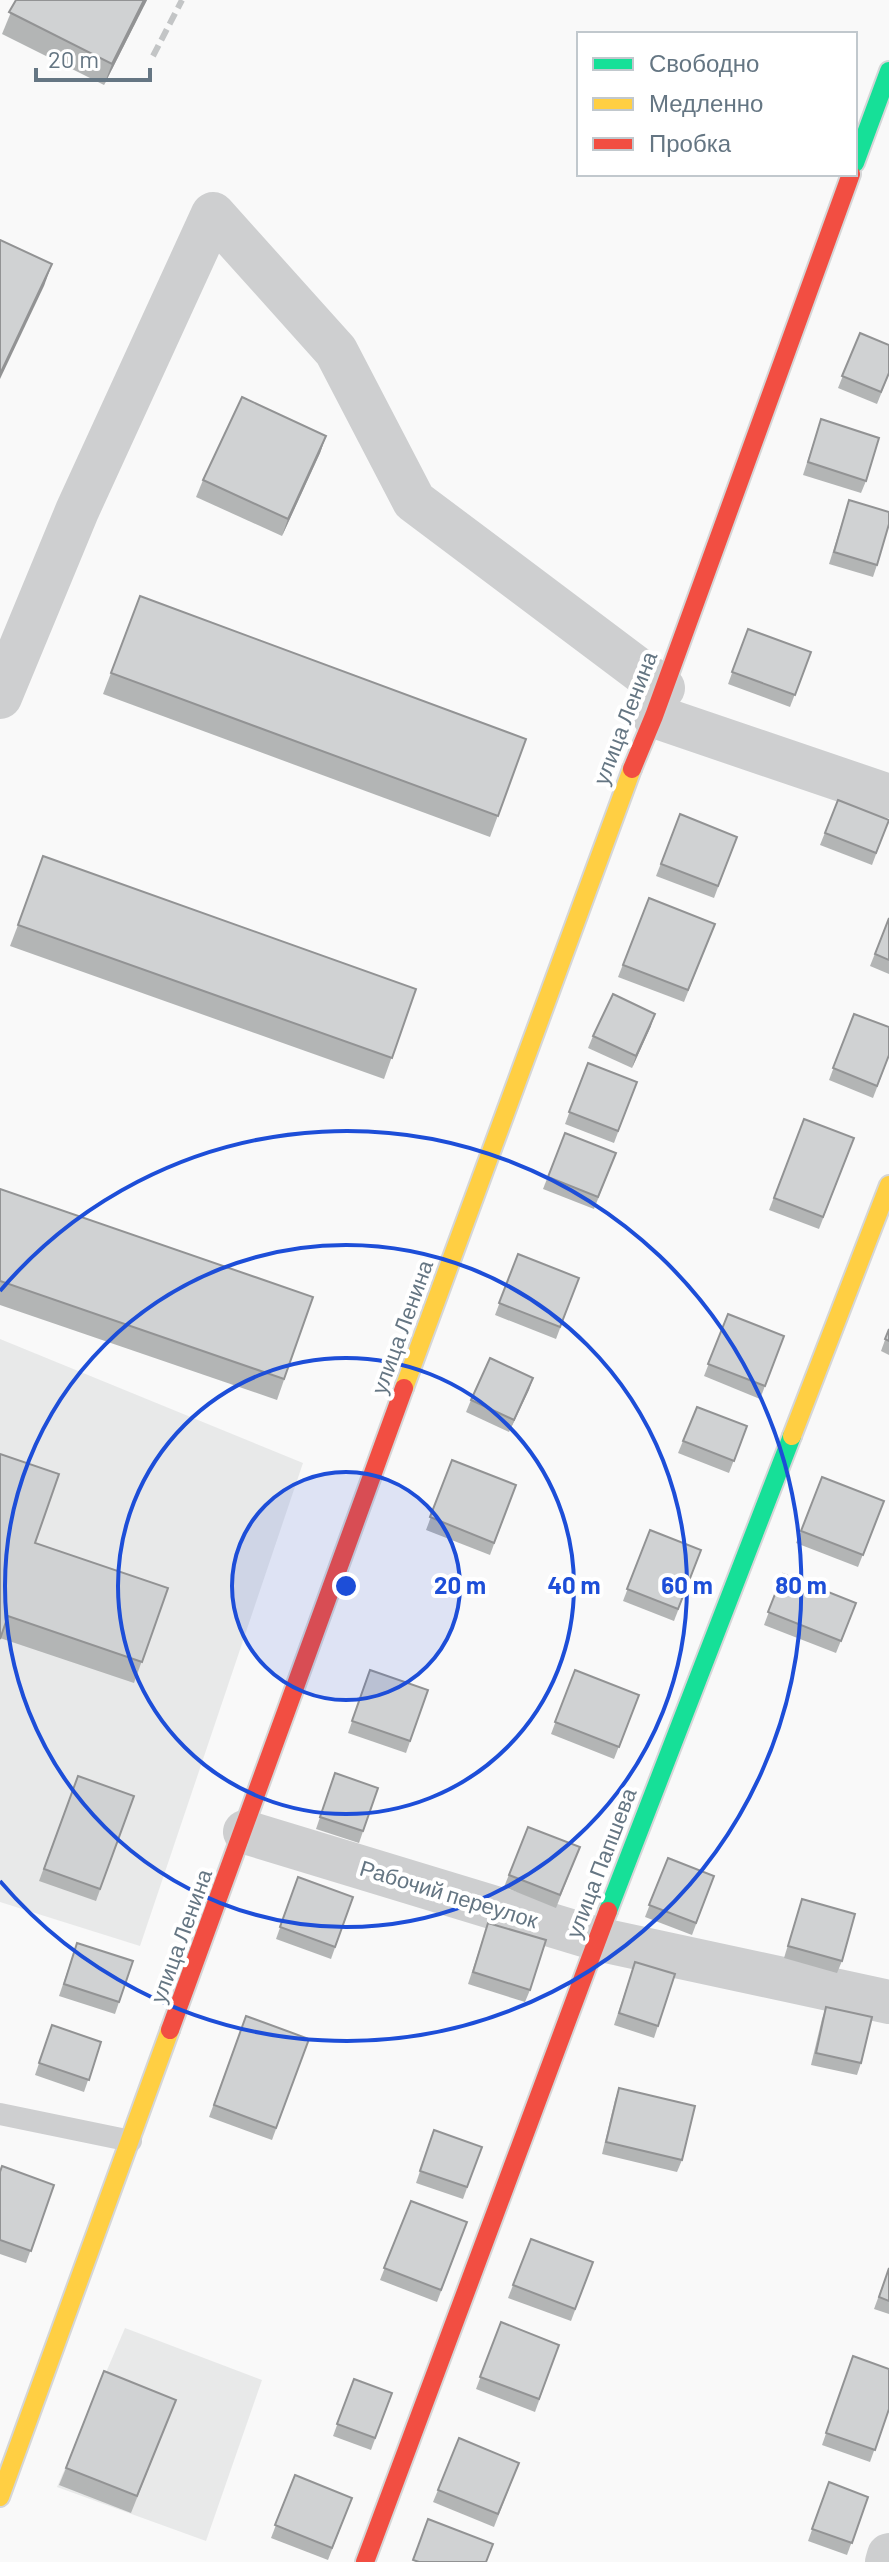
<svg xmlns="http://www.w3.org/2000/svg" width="889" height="2562" viewBox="0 0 889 2562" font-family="Barlow,sans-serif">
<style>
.built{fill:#e8e9e9}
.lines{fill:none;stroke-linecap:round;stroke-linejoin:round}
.fast-casing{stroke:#d5d6d7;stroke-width:22}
.slow-casing{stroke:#d5d6d7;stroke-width:22}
.jam-casing{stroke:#d5d6d7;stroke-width:22}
.lane{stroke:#cecfd0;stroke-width:22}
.street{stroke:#cecfd0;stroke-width:44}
.fast{stroke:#16e098;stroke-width:18}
.slow{stroke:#ffcf43;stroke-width:18}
.jam{stroke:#f24e42;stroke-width:18}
.rail{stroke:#c3c5c6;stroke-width:6;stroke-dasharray:12 6;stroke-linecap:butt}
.wall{fill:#b3b5b5}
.shaded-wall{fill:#929394}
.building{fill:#d0d2d3;stroke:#929394;stroke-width:2}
.ring{fill:none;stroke:#1d4ed8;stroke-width:4}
.labels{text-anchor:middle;stroke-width:8;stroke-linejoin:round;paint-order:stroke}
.street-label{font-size:22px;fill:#657683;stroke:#fff}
.centre{fill:#1d4ed8;stroke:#fff;stroke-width:4}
.ring-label{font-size:24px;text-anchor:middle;font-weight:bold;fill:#1d4ed8;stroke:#fff;stroke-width:8;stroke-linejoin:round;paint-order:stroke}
</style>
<rect width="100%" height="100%" fill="#f9f9f9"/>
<g class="built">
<polygon points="0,1339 303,1463 140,1946 0,1902"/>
<polygon points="125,2328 262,2380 206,2541 57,2487"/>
</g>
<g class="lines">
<g class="fast-casing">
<g id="fast">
<polyline points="855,163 889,71"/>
<polyline points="608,1911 792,1436"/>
</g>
</g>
<g class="slow-casing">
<g id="slow">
<polyline points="404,1388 632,769"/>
<polyline points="792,1436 889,1185"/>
<polyline points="0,2497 170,2030"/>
</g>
</g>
<g class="jam-casing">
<g id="jam">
<polyline points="632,769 654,716 851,174"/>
<polyline points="170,2030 404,1388"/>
<polyline points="365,2562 608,1911"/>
</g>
</g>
<polyline class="lane" points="0,2114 131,2141"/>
<g class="street">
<polyline points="0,697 77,511 213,214 336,351 414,501 663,688"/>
<polyline points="654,716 889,796"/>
<polyline points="245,1832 597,1939 889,2002"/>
<polyline points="887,2562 889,2555"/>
</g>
<use href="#fast" class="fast"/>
<use href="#slow" class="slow"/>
<use href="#jam" class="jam"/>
<polyline class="rail" points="153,56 182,0"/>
</g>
<g class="wall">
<polygon points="16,0 147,0 104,85 2,34"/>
<polygon points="860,333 889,374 877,404 838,388"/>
<polygon points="821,419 866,481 861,493 803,475"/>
<polygon points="326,436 320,453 282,536 196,497 203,480"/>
<polygon points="849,500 877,565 873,577 829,564"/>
<polygon points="140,596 526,739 490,837 103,694"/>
<polygon points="748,629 811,652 790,707 728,684"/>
<polygon points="838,800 889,820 872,865 820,845"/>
<polygon points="680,814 737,837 714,898 656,876"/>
<polygon points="649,898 715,924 684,1002 618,977"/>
<polygon points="889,918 889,974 870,966"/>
<polygon points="18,925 416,989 384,1079 10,946"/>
<polygon points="854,1014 889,1056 873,1098 829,1080"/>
<polygon points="651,1026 632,1068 588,1048 593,1036"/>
<polygon points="588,1063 637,1082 614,1143 565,1124"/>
<polygon points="804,1119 854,1138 819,1229 769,1210"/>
<polygon points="565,1133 616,1153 594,1209 543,1189"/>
<polygon points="0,1189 313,1297 277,1400 0,1305"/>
<polygon points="518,1254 579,1278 556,1339 495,1315"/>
<polygon points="728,1314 784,1336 760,1399 704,1376"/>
<polygon points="889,1329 889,1355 881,1351"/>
<polygon points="533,1378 509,1432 466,1412 471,1400"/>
<polygon points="697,1407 747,1426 729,1473 678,1453"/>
<polygon points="452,1460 516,1485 490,1555 426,1530"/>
<polygon points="884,1501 858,1567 796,1543 801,1531"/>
<polygon points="650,1530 701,1550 674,1621 623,1601"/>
<polygon points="35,1543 168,1588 134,1683 0,1638"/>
<polygon points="783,1574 856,1603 836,1653 764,1625"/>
<polygon points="370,1670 428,1690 406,1753 348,1733"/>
<polygon points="575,1670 639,1695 614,1759 551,1734"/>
<polygon points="335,1773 378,1788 359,1843 316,1829"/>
<polygon points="78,1776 134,1796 96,1901 39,1881"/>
<polygon points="528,1827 580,1847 556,1908 504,1887"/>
<polygon points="668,1858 714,1876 692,1935 645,1917"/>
<polygon points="298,1877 353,1897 331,1959 276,1939"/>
<polygon points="802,1899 842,1961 837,1973 784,1958"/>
<polygon points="484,1935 530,1990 525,2002 468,1984"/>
<polygon points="77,1943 133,1961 115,2014 59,1996"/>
<polygon points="631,1974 675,1974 654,2038 614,2025"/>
<polygon points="826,2007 861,2063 857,2075 811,2065 822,2019"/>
<polygon points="246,2016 309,2039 272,2140 209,2117"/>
<polygon points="52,2025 101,2042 84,2092 35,2075"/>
<polygon points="619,2088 682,2160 677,2172 602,2154 615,2100"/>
<polygon points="434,2130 482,2147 463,2199 416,2183"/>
<polygon points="0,2172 54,2185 26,2263 0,2254"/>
<polygon points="411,2201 467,2222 437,2302 380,2280"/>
<polygon points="531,2239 593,2262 571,2321 508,2298"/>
<polygon points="889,2268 889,2314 874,2309"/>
<polygon points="501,2322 559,2345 535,2412 476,2389"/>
<polygon points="853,2356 889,2409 870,2462 822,2445"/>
<polygon points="354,2379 392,2393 371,2450 333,2436"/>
<polygon points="176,2400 131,2513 59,2485 66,2468"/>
<polygon points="519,2463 494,2527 433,2502 438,2490"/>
<polygon points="295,2475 352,2498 328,2560 271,2538"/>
<polygon points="829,2482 868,2497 847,2555 808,2541"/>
</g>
<g class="shaded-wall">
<polygon points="144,0 147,0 104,85 112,64"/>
<polygon points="52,264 44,286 0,379 0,374"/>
<polygon points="326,436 320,453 282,536 288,519"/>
<polygon points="655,1014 651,1026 632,1068 636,1056"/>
<polygon points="533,1378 529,1390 509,1432 514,1420"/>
</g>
<g class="building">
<polygon points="16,0 144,0 112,64 9,12"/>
<polygon points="0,240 52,264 0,374"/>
<polygon points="860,333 889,345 889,373 881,392 842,376"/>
<polygon points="242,397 326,436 288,519 203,480"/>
<polygon points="821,419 879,438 866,481 808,462"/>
<polygon points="849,500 889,512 889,524 877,565 834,552"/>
<polygon points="140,596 526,739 498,816 111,673"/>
<polygon points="748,629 811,652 795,695 732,672"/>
<polygon points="838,800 889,820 876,853 825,833"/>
<polygon points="680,814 737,837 718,886 661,864"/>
<polygon points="43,856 416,989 392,1058 18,925"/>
<polygon points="649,898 715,924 688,990 623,965"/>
<polygon points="889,918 889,960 875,954"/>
<polygon points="613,994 655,1014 636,1056 593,1036"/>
<polygon points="854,1014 889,1027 889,1055 877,1086 833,1068"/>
<polygon points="588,1063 637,1082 618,1131 569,1112"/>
<polygon points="804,1119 854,1138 823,1217 774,1198"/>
<polygon points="565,1133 616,1153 598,1197 548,1177"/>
<polygon points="0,1189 313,1297 284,1379 0,1281"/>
<polygon points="518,1254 579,1278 560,1327 499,1303"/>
<polygon points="728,1314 784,1336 765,1386 708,1364"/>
<polygon points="889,1329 889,1341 885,1339"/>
<polygon points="490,1358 533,1378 514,1420 471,1400"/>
<polygon points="697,1407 747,1426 734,1461 683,1441"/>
<polygon points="0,1454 59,1474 35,1543 168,1588 142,1662 8,1616 0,1639"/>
<polygon points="452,1460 516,1485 494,1543 430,1517"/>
<polygon points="822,1477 884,1501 863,1555 801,1531"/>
<polygon points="650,1530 701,1550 678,1609 627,1589"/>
<polygon points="783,1574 856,1603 841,1641 768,1612"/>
<polygon points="370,1670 428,1690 410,1741 352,1721"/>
<polygon points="575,1670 639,1695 619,1747 555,1722"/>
<polygon points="335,1773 378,1788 363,1831 320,1817"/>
<polygon points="78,1776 134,1796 100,1889 44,1869"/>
<polygon points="528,1827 580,1847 560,1895 509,1875"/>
<polygon points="668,1858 714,1876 696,1923 649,1905"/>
<polygon points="298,1877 353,1897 335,1947 280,1927"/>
<polygon points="802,1899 855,1914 842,1961 788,1946"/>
<polygon points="488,1923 546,1940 530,1990 473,1972"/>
<polygon points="77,1943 133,1961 119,2002 64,1984"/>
<polygon points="635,1962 675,1974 658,2026 619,2013"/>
<polygon points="826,2007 872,2017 861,2063 816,2053"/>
<polygon points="246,2016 309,2039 276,2128 214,2105"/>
<polygon points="52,2025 101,2042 89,2080 39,2063"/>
<polygon points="619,2088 695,2106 682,2160 606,2142"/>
<polygon points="434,2130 482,2147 467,2187 420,2171"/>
<polygon points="2,2166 54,2185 31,2251 0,2240 0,2172"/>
<polygon points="411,2201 467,2222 441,2290 384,2268"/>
<polygon points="531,2239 593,2262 575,2309 513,2285"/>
<polygon points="889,2268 889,2301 879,2297"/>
<polygon points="501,2322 559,2345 539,2399 480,2377"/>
<polygon points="853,2356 889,2369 889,2409 875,2450 826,2433"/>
<polygon points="104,2371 176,2400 137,2496 66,2468"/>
<polygon points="354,2379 392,2393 375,2438 337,2424"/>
<polygon points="459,2438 519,2463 498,2514 438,2490"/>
<polygon points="295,2475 352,2498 332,2548 275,2525"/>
<polygon points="829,2482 868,2497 852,2543 812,2529"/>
<polygon points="428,2519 493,2544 486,2562 419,2562 413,2560"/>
</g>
<circle cx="346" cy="1586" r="114" fill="#1d4ed8" fill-opacity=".12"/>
<g class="ring">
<circle cx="346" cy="1586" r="114"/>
<circle cx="346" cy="1586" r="228"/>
<circle cx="346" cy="1586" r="341"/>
<path d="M0 1291A455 455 0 1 1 0 1881"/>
</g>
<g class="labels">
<g class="street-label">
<text transform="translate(625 718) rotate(-69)" y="8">улица Ленина</text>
<text transform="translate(402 1327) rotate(-70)" y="8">улица Ленина</text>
<text transform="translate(601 1863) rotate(-69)" y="8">улица Папшева</text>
<text transform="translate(449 1894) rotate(17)" y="8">Рабочий переулок</text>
<text transform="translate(181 1936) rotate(-70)" y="8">улица Ленина</text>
</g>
</g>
<circle cx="346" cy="1586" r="12" class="centre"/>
<g class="ring-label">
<text x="460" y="1594">20 m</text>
<text x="574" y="1594">40 m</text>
<text x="687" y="1594">60 m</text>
<text x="801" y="1594">80 m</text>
</g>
<rect x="577" y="32" width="280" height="144" fill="#ffffff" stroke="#c1c8cd" stroke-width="2"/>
<rect x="593" y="58" width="40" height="12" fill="#16e098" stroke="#c1c8cd" stroke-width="2"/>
<text x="649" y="72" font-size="24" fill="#657683">Свободно</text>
<rect x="593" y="98" width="40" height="12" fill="#ffcf43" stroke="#c1c8cd" stroke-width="2"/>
<text x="649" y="112" font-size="24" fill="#657683">Медленно</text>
<rect x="593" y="138" width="40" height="12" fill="#f24e42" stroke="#c1c8cd" stroke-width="2"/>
<text x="649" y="152" font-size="24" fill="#657683">Пробка</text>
<path d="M36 68v12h114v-12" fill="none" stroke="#657683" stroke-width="4"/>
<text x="48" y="68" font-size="24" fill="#657683" stroke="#ffffff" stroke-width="6" paint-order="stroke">20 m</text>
</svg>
